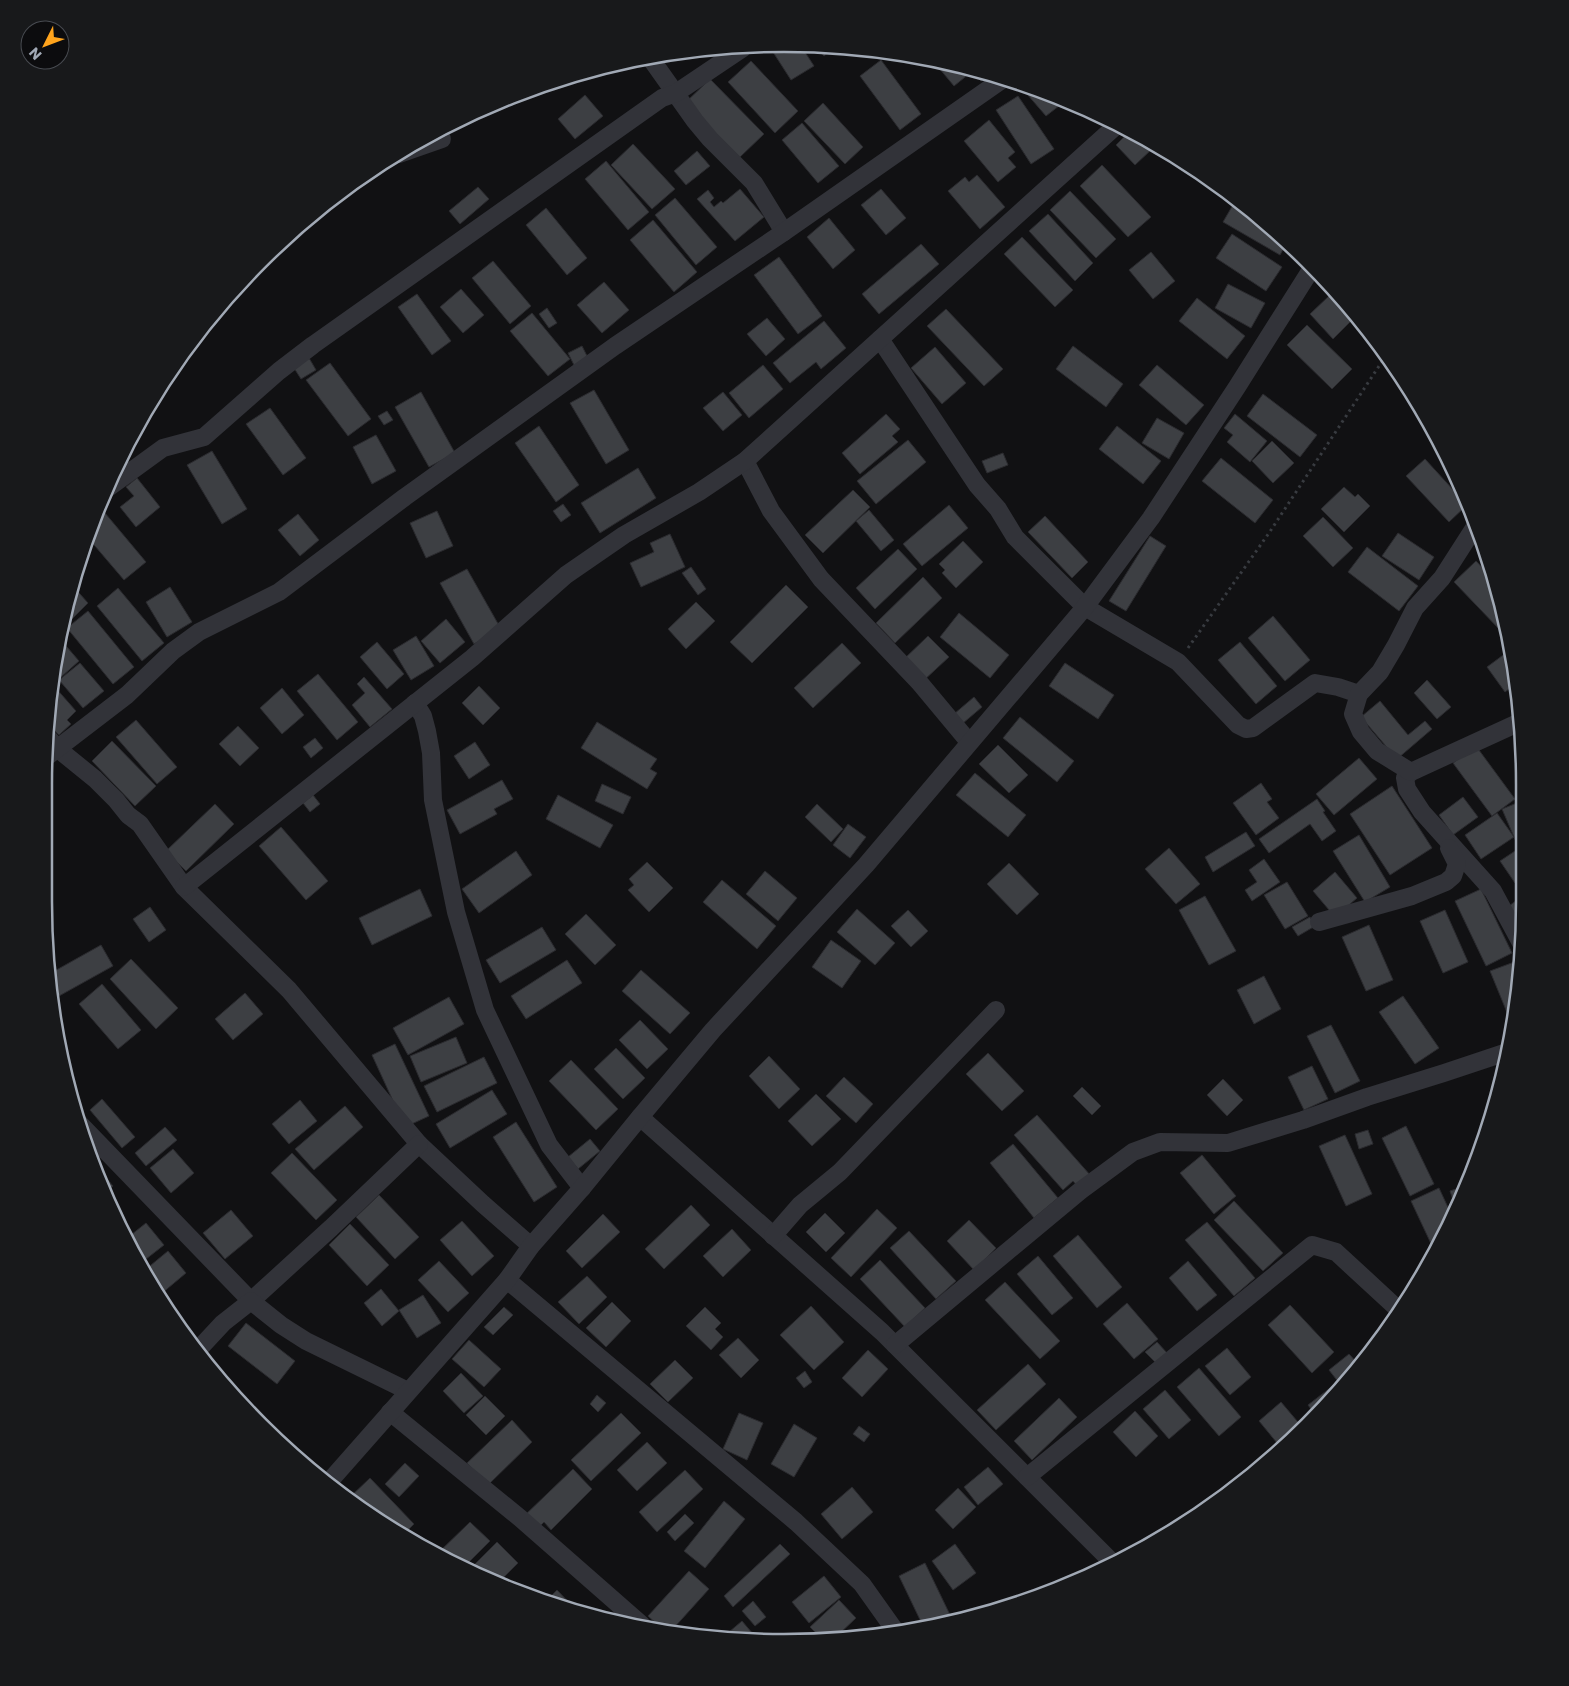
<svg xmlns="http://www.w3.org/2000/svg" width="1569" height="1686" viewBox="0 0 1569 1686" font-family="Poppins,sans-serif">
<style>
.building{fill:#3d3f43;stroke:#2b2b2f}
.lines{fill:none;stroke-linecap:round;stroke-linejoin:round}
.path{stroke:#383b40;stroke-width:3;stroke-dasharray:2.5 4;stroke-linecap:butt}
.minor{stroke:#323339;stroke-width:18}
.rim{fill:none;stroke:#a1a9b5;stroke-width:2.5}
</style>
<rect width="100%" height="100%" fill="#111113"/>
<g class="building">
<polygon points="801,46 814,66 791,80 773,52 781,47"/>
<polygon points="816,46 833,45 836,46 824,56"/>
<polygon points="881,60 921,114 900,130 860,76"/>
<polygon points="751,61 798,111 775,133 728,82"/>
<polygon points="934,62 974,69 975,69 954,86"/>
<polygon points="976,69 991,74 981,81 974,70"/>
<polygon points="710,79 764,134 739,158 685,103"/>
<polygon points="1020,86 1064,102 1046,116"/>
<polygon points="585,95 603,116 575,139 558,119"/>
<polygon points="1018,96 1054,149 1031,164 996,110"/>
<polygon points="823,103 863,147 845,164 804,121"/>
<polygon points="989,120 1015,152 1008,158 1016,167 998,182 964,141"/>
<polygon points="802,123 839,166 818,183 782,140"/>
<polygon points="1130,131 1138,136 1151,150 1135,165 1116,145"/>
<polygon points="633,144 675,189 652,209 611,165"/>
<polygon points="697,151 710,166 686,185 674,171"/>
<polygon points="606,161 649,212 628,230 585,179"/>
<polygon points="1102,165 1151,217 1128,237 1080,186"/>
<polygon points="977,175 1005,207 980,229 948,191 965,177 969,182"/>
<polygon points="478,187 489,199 460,224 449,211"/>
<polygon points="740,189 764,217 735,241 697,199 708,190 714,198 710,202 714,207 721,201 723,203"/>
<polygon points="881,189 906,218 886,235 861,205"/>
<polygon points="1070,191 1116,239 1096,258 1050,210"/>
<polygon points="675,198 717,247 696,265 655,215"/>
<polygon points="1237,198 1286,244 1280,255 1223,222"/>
<polygon points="546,208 587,258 567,275 526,225"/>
<polygon points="1048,214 1093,263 1075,281 1029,231"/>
<polygon points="829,218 855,250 833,269 807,237"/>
<polygon points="653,220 697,272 674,292 630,240"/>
<polygon points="1232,234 1282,267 1266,291 1216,258"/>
<polygon points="1022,237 1073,290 1055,307 1004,254"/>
<polygon points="921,244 939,264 879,314 862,294"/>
<polygon points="1151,252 1175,281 1153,299 1129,270"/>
<polygon points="779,257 822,316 798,334 754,275"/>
<polygon points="493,261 531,306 510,324 472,278"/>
<polygon points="604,282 629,310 602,333 577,305"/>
<polygon points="1228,284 1265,303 1251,328 1215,308"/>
<polygon points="461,289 484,315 463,333 440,307"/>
<polygon points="417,294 451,341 432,355 398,307"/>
<polygon points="1330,295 1353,319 1333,339 1310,314"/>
<polygon points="1197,298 1245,336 1227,359 1179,321"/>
<polygon points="547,308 557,323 549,328 539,314"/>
<polygon points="946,309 1003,369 984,386 927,326"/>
<polygon points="532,313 570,359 548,376 510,331"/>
<polygon points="767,318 785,339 766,356 747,334"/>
<polygon points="824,321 846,348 821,369 816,362 790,383 773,363"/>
<polygon points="1307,325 1352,369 1332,389 1287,345"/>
<polygon points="582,346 589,360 575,367 568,353"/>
<polygon points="1073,346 1123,384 1106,407 1056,369"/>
<polygon points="935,347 966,383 942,404 911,368"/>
<polygon points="309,358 316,370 301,379 294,368"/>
<polygon points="330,363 371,419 348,436 306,380"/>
<polygon points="763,365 783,389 749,418 729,393"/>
<polygon points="1157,365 1204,405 1186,425 1139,385"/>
<polygon points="594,390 629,450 606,464 570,403"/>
<polygon points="421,392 455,453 429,467 395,407"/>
<polygon points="723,392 742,415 723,431 703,408"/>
<polygon points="1263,394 1317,435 1300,457 1247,416"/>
<polygon points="270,408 306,458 283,475 246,424"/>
<polygon points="387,411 393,420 384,425 378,416"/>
<polygon points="886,414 900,429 892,436 898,442 860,474 842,453"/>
<polygon points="1235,414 1267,441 1250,462 1227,442 1233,435 1224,428"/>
<polygon points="1157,418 1184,433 1169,459 1142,443"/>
<polygon points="539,426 579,485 556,502 515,443"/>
<polygon points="1117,426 1161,461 1143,484 1099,449"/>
<polygon points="376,435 396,471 372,484 353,447"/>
<polygon points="908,440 926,462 876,504 857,481"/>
<polygon points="1272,441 1294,463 1273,483 1252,461"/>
<polygon points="212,451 247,509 222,524 187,465"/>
<polygon points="1003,453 1008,465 987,473 982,461"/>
<polygon points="1221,458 1273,500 1255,523 1202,481"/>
<polygon points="1425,459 1467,505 1449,522 1406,476"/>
<polygon points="638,468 656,498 600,533 581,503"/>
<polygon points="137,478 160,507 136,527 120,507 134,496 126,487"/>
<polygon points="1344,487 1355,497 1358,494 1370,506 1344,532 1321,509"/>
<polygon points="853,490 870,507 823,553 805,535"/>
<polygon points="563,504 571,515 561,522 553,511"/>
<polygon points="949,505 968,528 922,566 903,544"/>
<polygon points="869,510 894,540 881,551 856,521"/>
<polygon points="437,511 453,546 426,558 410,523"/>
<polygon points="105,513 146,562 124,580 89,539 96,520"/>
<polygon points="298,514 319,540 300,556 278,530"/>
<polygon points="1045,516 1088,562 1072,578 1028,532"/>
<polygon points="1323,517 1353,548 1333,567 1303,536"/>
<polygon points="1398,533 1434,557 1419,580 1382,556"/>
<polygon points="670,534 685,567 641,587 630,563 654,552 650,543"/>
<polygon points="1150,536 1166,546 1126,611 1109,601"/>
<polygon points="963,541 983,562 956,588 942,573 945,570 939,564"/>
<polygon points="1367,547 1418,586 1399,611 1348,572"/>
<polygon points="898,549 917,569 875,609 856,588"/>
<polygon points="1476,561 1493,579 1505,626 1500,630 1454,582"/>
<polygon points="691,567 706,589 698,595 682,573"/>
<polygon points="467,569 501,629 474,644 440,583"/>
<polygon points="923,577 942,598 895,643 876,623"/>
<polygon points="72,585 88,603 68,623 65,619"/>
<polygon points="786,585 808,607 752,663 730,642"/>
<polygon points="170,587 192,622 167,637 146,602"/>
<polygon points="118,588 164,643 142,661 97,606"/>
<polygon points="696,602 715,621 686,649 668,629"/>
<polygon points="88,611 134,667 113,684 67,628"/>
<polygon points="959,613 1009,655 990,678 940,637"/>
<polygon points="1273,616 1310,660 1285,681 1248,638"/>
<polygon points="446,619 465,642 440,663 421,641"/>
<polygon points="416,636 434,666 411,680 393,650"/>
<polygon points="928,636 949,657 922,682 902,661"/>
<polygon points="61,640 79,661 60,678 56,673"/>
<polygon points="377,642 404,674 387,689 360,657"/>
<polygon points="1240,642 1277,686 1256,704 1218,660"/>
<polygon points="842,643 861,663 813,708 794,688"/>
<polygon points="1510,650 1518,682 1505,692 1487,667"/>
<polygon points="80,663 104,691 83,708 59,680"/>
<polygon points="1065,663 1114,695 1098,719 1049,686"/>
<polygon points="318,674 358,722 337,740 297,691"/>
<polygon points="364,677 392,709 370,727 352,705 365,693 357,684"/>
<polygon points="1427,680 1451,707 1437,719 1414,693"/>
<polygon points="54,686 76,711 67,720 71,724 59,735 47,723"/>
<polygon points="479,686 500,708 483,725 462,703"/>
<polygon points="282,688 304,715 282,734 260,708"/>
<polygon points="974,697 982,707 962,724 954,714"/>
<polygon points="1380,701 1408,735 1425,721 1432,729 1397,759 1361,717"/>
<polygon points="1020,717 1074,761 1057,782 1003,738"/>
<polygon points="136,720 177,767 157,784 116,737"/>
<polygon points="597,722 657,759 650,769 657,773 647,789 581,748"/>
<polygon points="238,726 259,748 240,766 219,744"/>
<polygon points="315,738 323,748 311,758 303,747"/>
<polygon points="112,741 156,786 135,806 92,761"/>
<polygon points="475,742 490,765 469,779 454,756"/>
<polygon points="998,745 1028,775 1009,793 979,764"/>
<polygon points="1476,746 1515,799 1492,816 1453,763"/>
<polygon points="1359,758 1377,779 1334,815 1316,794"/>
<polygon points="975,773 1026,815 1008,837 956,795"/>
<polygon points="502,780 513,799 494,809 497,814 460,834 447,810"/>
<polygon points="1261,783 1272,799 1267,802 1279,818 1256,835 1233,803"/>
<polygon points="602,784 631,797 623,814 595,801"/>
<polygon points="1392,786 1432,848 1390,875 1350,814"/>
<polygon points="313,795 320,804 310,812 303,803"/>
<polygon points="558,795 613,825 600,848 546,819"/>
<polygon points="1463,797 1478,817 1453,835 1439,815"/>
<polygon points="1317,799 1325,811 1323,812 1336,831 1322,841 1310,824 1269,853 1259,839"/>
<polygon points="1522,801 1523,841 1517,844 1502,809"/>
<polygon points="215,804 234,824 186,871 166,851"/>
<polygon points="817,804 843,829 831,842 805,817"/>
<polygon points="1497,813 1514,837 1481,859 1465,835"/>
<polygon points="848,824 866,837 850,858 833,845"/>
<polygon points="281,827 328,881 306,900 259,846"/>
<polygon points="1246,832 1255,846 1213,872 1205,857"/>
<polygon points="1359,835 1390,887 1365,902 1333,851"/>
<polygon points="1524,845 1524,876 1515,883 1500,861"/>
<polygon points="1169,848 1200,884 1176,904 1145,869"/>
<polygon points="516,851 532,875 479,913 462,889"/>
<polygon points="1264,859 1280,882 1252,901 1245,890 1257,882 1249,870"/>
<polygon points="647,862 673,888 649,912 628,890 634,885 629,879"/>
<polygon points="1009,863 1039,894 1017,915 987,884"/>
<polygon points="765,871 797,898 778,921 746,894"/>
<polygon points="1335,872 1357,898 1335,917 1313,891"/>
<polygon points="722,880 776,926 757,949 703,902"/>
<polygon points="1287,882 1308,916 1285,929 1264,895"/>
<polygon points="420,889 432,916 372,945 359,918"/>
<polygon points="1481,889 1512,953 1486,966 1455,901"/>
<polygon points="1525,894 1525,902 1523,926 1509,906"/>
<polygon points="1205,896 1236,951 1209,965 1179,910"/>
<polygon points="150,907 166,930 149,942 133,919"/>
<polygon points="857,909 895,943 875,965 837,932"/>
<polygon points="908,910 928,931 911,947 891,926"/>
<polygon points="1445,910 1468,962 1443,973 1420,921"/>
<polygon points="586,914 616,945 595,965 565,934"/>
<polygon points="1310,917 1315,926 1298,936 1292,927"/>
<polygon points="1369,925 1393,980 1366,991 1342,937"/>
<polygon points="542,927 556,950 500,983 486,960"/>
<polygon points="831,940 861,961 842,988 812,967"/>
<polygon points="101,945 113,966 59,996 52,984 51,973"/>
<polygon points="131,959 178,1008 156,1029 110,979"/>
<polygon points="567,960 582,983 526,1019 511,996"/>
<polygon points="1517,961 1519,966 1513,1027 1490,971"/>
<polygon points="641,970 690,1013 670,1034 622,991"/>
<polygon points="1264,976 1281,1009 1254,1024 1237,990"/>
<polygon points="102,984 141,1030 118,1049 79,1004"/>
<polygon points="245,993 263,1014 233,1040 215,1019"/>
<polygon points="1403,996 1439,1048 1415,1064 1379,1012"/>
<polygon points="449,997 464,1024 408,1055 393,1028"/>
<polygon points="640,1020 668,1049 647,1069 619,1040"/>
<polygon points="1331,1025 1360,1081 1335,1093 1307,1036"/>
<polygon points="456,1037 467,1063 421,1082 410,1056"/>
<polygon points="395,1044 429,1116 405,1127 372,1055"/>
<polygon points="616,1048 645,1078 623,1099 594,1069"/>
<polygon points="988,1053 1024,1091 1002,1111 966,1074"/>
<polygon points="769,1056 800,1089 779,1109 749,1076"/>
<polygon points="484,1057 497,1083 437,1112 424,1086"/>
<polygon points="571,1060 618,1109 596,1130 549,1081"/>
<polygon points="1312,1066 1328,1099 1304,1110 1288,1077"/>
<polygon points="844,1077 873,1104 856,1123 826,1096"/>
<polygon points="1223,1079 1243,1100 1227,1116 1207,1095"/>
<polygon points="1082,1087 1101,1106 1092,1115 1073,1096"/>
<polygon points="492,1090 507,1114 450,1148 436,1124"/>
<polygon points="816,1094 841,1119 812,1146 788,1121"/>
<polygon points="102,1099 135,1137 122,1148 90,1110"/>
<polygon points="300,1100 317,1121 289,1144 272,1124"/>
<polygon points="345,1106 363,1127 314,1170 295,1149"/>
<polygon points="1037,1115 1091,1176 1078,1187 1073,1181 1063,1190 1014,1135"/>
<polygon points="516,1122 557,1187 534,1202 493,1137"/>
<polygon points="1406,1126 1434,1184 1410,1196 1382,1138"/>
<polygon points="165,1127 177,1140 146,1166 135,1153"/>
<polygon points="1368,1130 1373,1144 1359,1149 1355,1134"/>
<polygon points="1345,1135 1372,1194 1346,1206 1319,1146"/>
<polygon points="590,1139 600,1151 578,1169 568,1157"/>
<polygon points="1013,1144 1058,1198 1034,1218 990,1163"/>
<polygon points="173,1149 194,1173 171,1193 150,1168"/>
<polygon points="292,1153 337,1200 316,1220 271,1173"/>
<polygon points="1202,1155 1236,1196 1214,1214 1180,1173"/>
<polygon points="94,1164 113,1186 105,1193 94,1165"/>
<polygon points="1468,1185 1468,1186 1456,1209 1450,1191"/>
<polygon points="1439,1188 1452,1216 1434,1250 1411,1201"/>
<polygon points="379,1195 419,1237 395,1259 356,1217"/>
<polygon points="1234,1201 1283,1253 1263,1271 1214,1220"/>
<polygon points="691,1205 710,1225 664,1269 645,1249"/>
<polygon points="877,1209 897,1228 851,1277 831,1258"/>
<polygon points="231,1210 253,1236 225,1259 203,1233"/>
<polygon points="825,1213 845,1233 826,1252 806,1232"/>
<polygon points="603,1214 620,1232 582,1268 566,1251"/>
<polygon points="969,1220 996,1248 974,1270 947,1241"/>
<polygon points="462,1221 494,1256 472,1276 440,1240"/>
<polygon points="1207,1222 1255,1278 1234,1296 1185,1240"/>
<polygon points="146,1223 164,1245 141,1263 126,1239"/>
<polygon points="350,1224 389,1265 367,1286 329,1245"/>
<polygon points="732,1229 751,1250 723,1277 703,1256"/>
<polygon points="909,1231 956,1281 936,1299 890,1248"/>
<polygon points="1078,1235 1122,1287 1097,1308 1053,1256"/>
<polygon points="168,1251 186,1273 161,1294 145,1270"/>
<polygon points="1038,1256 1073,1298 1052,1315 1017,1274"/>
<polygon points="880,1260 925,1308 905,1327 860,1279"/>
<polygon points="439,1261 469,1293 448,1312 418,1280"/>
<polygon points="1188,1261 1217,1295 1197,1311 1169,1278"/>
<polygon points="587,1276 607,1297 579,1324 558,1302"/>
<polygon points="1005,1282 1060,1341 1040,1359 985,1300"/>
<polygon points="381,1289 399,1311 382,1326 364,1303"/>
<polygon points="423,1295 441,1323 417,1338 399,1310"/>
<polygon points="612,1302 631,1321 606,1347 586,1328"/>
<polygon points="1127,1303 1158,1339 1134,1359 1103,1324"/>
<polygon points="1290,1305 1334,1352 1312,1373 1268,1325"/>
<polygon points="811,1306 844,1342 814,1370 780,1335"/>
<polygon points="504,1307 513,1315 493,1335 484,1327"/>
<polygon points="705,1307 721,1323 715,1329 723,1337 711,1350 686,1326"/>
<polygon points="246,1323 295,1361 277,1384 228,1346"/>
<polygon points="738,1338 759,1360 741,1378 719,1355"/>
<polygon points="469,1340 501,1369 484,1387 452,1359"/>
<polygon points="1157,1342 1168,1354 1157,1364 1145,1352"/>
<polygon points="1227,1348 1251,1377 1230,1395 1205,1366"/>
<polygon points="868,1350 888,1369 862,1397 842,1378"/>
<polygon points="1349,1354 1360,1366 1343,1388 1329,1370"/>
<polygon points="675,1360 693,1378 668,1402 650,1384"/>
<polygon points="1028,1364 1046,1384 996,1430 977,1410"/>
<polygon points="1199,1368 1241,1417 1219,1436 1177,1387"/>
<polygon points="805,1371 812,1382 804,1388 796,1378"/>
<polygon points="461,1373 483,1396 464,1413 443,1391"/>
<polygon points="1330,1388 1336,1395 1316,1416 1308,1405"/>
<polygon points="1165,1390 1191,1420 1169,1439 1143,1409"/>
<polygon points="597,1395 606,1403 598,1412 590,1404"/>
<polygon points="485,1396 505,1416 486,1435 466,1415"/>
<polygon points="1059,1398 1077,1417 1032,1460 1014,1441"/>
<polygon points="1281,1402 1303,1428 1282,1449 1259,1421"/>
<polygon points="1135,1411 1158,1436 1136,1457 1113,1432"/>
<polygon points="621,1413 641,1433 591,1481 571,1460"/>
<polygon points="739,1413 763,1423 747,1460 723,1449"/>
<polygon points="512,1420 532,1442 488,1485 467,1463"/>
<polygon points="794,1424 817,1438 794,1477 771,1464"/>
<polygon points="859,1426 870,1434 864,1442 853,1434"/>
<polygon points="647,1442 667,1463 637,1491 617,1470"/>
<polygon points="405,1463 419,1476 399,1497 385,1484"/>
<polygon points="988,1467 1003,1484 978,1505 964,1487"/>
<polygon points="573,1469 592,1489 551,1530 544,1522 536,1530 523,1517"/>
<polygon points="685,1470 703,1489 657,1532 639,1512"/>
<polygon points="370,1478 414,1524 403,1535 373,1518 348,1499"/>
<polygon points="852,1487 873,1512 842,1539 821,1514"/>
<polygon points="958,1488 976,1507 953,1529 935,1510"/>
<polygon points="724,1501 745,1519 705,1568 684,1551"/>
<polygon points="685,1514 694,1523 675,1541 667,1532"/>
<polygon points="470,1522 490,1541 463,1568 437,1554"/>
<polygon points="497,1542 518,1563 499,1582 469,1570"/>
<polygon points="780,1544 790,1554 733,1607 724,1596"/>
<polygon points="955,1544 976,1573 953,1590 932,1561"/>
<polygon points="925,1563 952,1619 923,1626 899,1576"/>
<polygon points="689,1571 709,1589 672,1630 661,1628 648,1616"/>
<polygon points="824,1576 841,1597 809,1623 792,1602"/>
<polygon points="557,1590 577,1611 547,1600"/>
<polygon points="1033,1595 1034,1598 1011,1606"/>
<polygon points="839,1600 856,1618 836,1637 821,1638 810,1627"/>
<polygon points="753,1601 766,1617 755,1626 742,1611"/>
<polygon points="742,1621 758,1640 736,1641 722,1638"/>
</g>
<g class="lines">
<polyline class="path" points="1188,648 1269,533 1385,357"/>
<g class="minor">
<polyline points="651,59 695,121 710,139 754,183 784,232"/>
<polyline points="399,154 442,139 439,132"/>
<polyline points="880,339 977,485 998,509 1015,537 1085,607 1178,662 1238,725 1246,729 1253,728 1315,683 1338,687 1359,694"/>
<polyline points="745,461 771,511 821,579 919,682 969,742"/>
<polyline points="108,488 163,448 204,437 279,371 313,345 662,98 676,93 743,48"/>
<polyline points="415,703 423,716 427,731 431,753 433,800 456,912 485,1010 549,1145 582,1188"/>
<polyline points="1520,722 1411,772 1405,778 1407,789 1422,812 1493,891 1521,943"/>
<polyline points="46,735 58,749 95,779 116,800 128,815 140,824 184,887 289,990 419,1144 483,1204 531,1246"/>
<polyline points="45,758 127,695 173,651 199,632 279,592 405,497 615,346 784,232 1003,79"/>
<polyline points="1411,772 1377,751 1361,732 1353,714 1359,694 1380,672 1396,645 1415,608 1442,578 1476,525"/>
<polyline points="184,887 472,658 566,575 624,535 699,492 745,461 1118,124"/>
<polyline points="1319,922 1412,896 1446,882 1453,876 1457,864 1449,848"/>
<polyline points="640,1117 882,1332 1112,1562"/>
<polyline points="78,1122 251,1301 331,1228 419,1144"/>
<polyline points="773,1236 800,1205 840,1172 996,1010"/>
<polyline points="507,1280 796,1522 862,1584 894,1629 895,1633"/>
<polyline points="895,1345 1080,1191 1133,1152 1160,1142 1228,1143 1303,1120 1367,1097 1444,1073 1510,1051"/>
<polyline points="196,1352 223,1323 251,1301 281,1325 306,1341 408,1391"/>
<polyline points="390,1412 520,1518 642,1625"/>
<polyline points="1027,1477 1312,1245 1336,1252 1401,1312"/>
<polyline points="328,1483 507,1280 531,1246 582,1188 640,1117 713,1030 866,865 1085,607 1151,518 1237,387 1312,268"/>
</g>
</g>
<path d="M0 0H1569V1686H0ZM784 52H784A732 732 0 0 1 1516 784V902A732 732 0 0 1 784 1634H784A732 732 0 0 1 52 902V784A732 732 0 0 1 784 52Z" fill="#18191b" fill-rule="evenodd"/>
<path class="rim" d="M784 52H784A732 732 0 0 1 1516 784V902A732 732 0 0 1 784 1634H784A732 732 0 0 1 52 902V784A732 732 0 0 1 784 52Z"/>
<g transform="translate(45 45) rotate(228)"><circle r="24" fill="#0c0c0e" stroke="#484b51"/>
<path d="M0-4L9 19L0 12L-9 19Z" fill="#ffa41d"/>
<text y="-8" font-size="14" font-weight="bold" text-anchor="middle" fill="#a1a9b5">N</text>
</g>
</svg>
